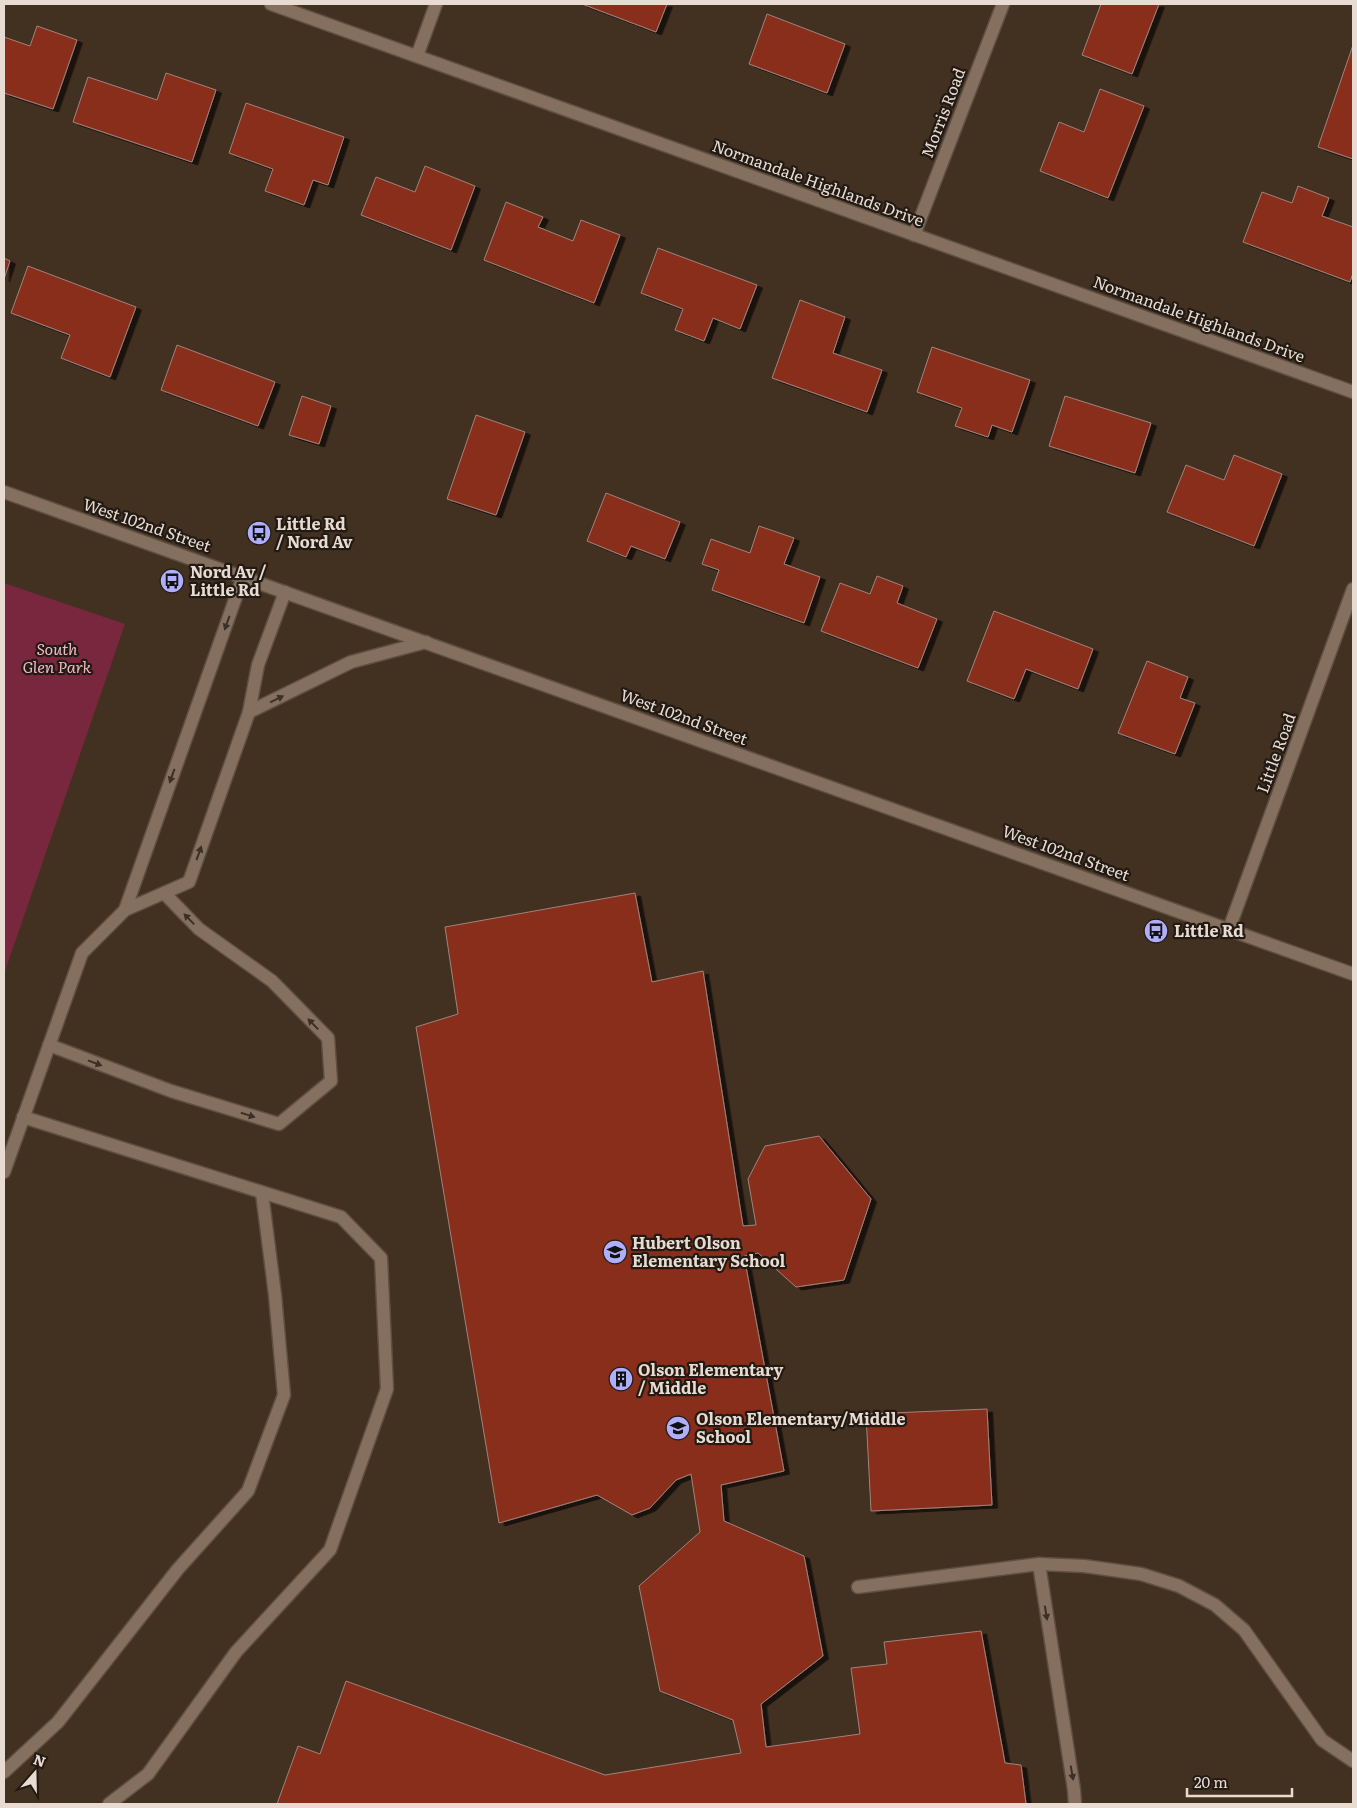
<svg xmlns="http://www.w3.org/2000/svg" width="1357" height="1808" viewBox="0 0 1357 1808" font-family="Literata,serif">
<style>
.green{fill:#79273e}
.building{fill:#8a2f1c;stroke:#9f837c;filter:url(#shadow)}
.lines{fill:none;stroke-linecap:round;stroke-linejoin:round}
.service-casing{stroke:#5d4f41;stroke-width:15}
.minor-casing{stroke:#5d4f41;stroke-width:15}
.tertiary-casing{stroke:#5d4f41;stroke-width:15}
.service{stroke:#85705f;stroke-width:12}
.minor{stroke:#85705f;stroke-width:12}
.tertiary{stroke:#85705f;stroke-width:12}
.oneway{fill:#3b3026}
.labels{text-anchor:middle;stroke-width:4.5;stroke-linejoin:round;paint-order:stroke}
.street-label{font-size:16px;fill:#e7dbd2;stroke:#221a13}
.poi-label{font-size:16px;font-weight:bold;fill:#e7dbd2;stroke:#221a13;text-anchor:start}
.park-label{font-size:16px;font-style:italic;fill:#efb9c3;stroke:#221a13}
</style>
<defs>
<filter id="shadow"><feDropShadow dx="5.5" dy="3" stdDeviation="0" flood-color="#0009"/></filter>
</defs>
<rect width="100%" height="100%" fill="#423021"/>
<polygon class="green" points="4,583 125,624 4,974"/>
<g class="building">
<polygon points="582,4 667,4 656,32"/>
<polygon points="1101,4 1159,4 1132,74 1082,55"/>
<polygon points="767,14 845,44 827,93 749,64"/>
<polygon points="37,26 77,40 53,109 4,93 4,37 30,46"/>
<polygon points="1353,45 1353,159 1318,147"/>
<polygon points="166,73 216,90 192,162 73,122 88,77 157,100"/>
<polygon points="1100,89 1144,106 1108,198 1040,171 1059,122 1084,132"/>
<polygon points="246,103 344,137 328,185 313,180 304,205 265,191 273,169 229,153"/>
<polygon points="425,166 475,186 451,250 361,215 376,177 415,192"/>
<polygon points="1298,186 1329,198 1322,216 1353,227 1353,273 1350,282 1243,242 1262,192 1292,203"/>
<polygon points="506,202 543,217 538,227 573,241 581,220 620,235 594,303 484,260"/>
<polygon points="658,248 757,285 740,329 713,318 704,341 675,330 683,309 641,293"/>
<polygon points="4,258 10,261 4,279"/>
<polygon points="28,266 136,307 110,377 61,358 70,335 11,313"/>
<polygon points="800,300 845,317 833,353 882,370 867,412 772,378"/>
<polygon points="177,345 275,382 258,426 161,390"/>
<polygon points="932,347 1030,380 1012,432 992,425 988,437 955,426 962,408 917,392"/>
<polygon points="302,396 331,406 319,444 289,435"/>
<polygon points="1065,396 1151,423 1135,473 1049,446"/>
<polygon points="476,415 525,432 496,515 447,499"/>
<polygon points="1234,455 1282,474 1254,546 1167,512 1186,465 1224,480"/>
<polygon points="606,493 680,522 665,559 631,546 626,557 587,541"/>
<polygon points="759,526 794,538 784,564 820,577 804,623 712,590 719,570 702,564 711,539 750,553"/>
<polygon points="877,576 903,586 897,603 937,619 918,668 821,631 840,583 870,594"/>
<polygon points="994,611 1093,649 1078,689 1026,669 1014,699 967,681"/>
<polygon points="1147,661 1188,677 1180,698 1195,703 1175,754 1118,733"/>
<polygon points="635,893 652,982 703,971 743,1226 756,1225 748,1179 765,1146 819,1136 871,1199 844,1280 796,1287 758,1253 744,1256 784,1471 721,1485 724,1521 804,1556 823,1656 761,1704 766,1747 860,1734 851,1668 887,1664 884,1642 981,1631 1005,1763 1021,1765 1026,1804 277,1804 298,1746 320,1754 346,1681 605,1775 741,1753 733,1720 660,1691 639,1586 700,1532 691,1474 676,1480 650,1508 632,1515 597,1495 499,1523 416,1027 458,1014 445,927"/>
<polygon points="987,1409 992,1505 871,1511 866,1414"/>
</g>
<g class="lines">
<g class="service-casing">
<g id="service">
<polyline points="249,712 258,665 285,592"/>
<polyline points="125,910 243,577"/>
<polyline points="49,1045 171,1091 279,1124 331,1081 328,1038 272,981 199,929 164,893"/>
<polyline points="23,1117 341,1217 381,1258 387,1389 330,1550 236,1652 148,1774 109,1804"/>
<polyline points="4,1172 82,953 125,910 189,882 249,712 351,662 426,642"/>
<polyline points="1039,1564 1074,1790 1075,1804"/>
<polyline points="858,1587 1039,1564 1084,1566 1141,1574 1179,1586 1215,1605 1244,1630 1322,1740 1353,1761"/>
<polyline points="4,1772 58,1722 178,1569 248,1491 284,1395 275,1295 262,1193"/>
</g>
</g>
<g class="minor-casing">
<g id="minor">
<polyline points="271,4 1353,392"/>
<polyline points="417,56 436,4"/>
<polyline points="914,235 1003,4"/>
<polyline points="1229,929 1353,589"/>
</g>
</g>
<g class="tertiary-casing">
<polyline id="tertiary" points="4,492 1353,974"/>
</g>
<use href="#service" class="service"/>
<use href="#minor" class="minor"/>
<use href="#tertiary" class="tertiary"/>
</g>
<defs><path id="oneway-solid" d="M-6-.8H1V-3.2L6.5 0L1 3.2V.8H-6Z" transform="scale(1.25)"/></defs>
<g class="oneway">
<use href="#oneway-solid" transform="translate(227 623) rotate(110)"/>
<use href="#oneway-solid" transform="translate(277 699) rotate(-26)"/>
<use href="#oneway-solid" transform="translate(172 776) rotate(110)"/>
<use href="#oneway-solid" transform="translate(199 853) rotate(-70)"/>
<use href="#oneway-solid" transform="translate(189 919) rotate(-134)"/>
<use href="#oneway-solid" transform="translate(313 1024) rotate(-134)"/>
<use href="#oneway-solid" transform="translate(95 1063) rotate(21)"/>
<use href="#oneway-solid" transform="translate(248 1115) rotate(17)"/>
<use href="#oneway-solid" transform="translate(1046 1613) rotate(81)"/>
<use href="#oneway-solid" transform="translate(1072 1773) rotate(80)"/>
</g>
<defs>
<g id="bus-disc" transform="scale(1.25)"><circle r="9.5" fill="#afaefa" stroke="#221a13"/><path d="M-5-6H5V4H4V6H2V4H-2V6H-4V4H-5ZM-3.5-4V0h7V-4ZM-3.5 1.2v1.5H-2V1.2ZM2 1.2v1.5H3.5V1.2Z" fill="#111"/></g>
<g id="school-disc" transform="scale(1.25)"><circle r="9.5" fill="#afaefa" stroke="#221a13"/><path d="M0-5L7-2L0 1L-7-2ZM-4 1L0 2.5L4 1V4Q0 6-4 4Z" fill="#111"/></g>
<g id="building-disc" transform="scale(1.25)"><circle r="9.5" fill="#afaefa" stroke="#221a13"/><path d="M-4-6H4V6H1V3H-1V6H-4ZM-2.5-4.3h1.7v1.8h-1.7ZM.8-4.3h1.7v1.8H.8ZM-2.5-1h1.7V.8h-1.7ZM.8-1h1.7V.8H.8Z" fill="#111"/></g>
</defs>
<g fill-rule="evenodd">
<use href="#bus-disc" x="259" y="533"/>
<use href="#bus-disc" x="172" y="581"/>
<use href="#bus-disc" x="1156" y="931"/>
<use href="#school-disc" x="615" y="1252"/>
<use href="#building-disc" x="621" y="1379"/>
<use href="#school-disc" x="678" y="1428"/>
</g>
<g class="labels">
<g class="street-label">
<text transform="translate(943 113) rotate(-69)" y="6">Morris Road</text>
<text transform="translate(818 183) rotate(20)" y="6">Normandale Highlands Drive</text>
<text transform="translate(1199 319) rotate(20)" y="6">Normandale Highlands Drive</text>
<text transform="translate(147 525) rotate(19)" y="6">West 102nd Street</text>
<text transform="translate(684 717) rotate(20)" y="6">West 102nd Street</text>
<text transform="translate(1276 753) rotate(-70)" y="6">Little Road</text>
<text transform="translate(1066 853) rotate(20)" y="6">West 102nd Street</text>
</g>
<g class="poi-label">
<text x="276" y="530">Little Rd<tspan x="276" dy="18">/ Nord Av</tspan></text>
<text x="190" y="578">Nord Av /<tspan x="190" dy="18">Little Rd</tspan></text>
<text x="1174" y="937">Little Rd</text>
<text x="632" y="1249">Hubert Olson<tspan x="632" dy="18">Elementary School</tspan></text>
<text x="638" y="1376">Olson Elementary<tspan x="638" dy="18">/ Middle</tspan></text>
<text x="696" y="1425">Olson Elementary/Middle<tspan x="696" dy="18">School</tspan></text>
</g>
<g class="park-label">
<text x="57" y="655">South<tspan x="57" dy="18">Glen Park</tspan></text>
</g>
</g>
<rect width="1357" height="1808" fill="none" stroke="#e7dbd2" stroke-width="10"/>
<g transform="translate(35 1773) rotate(20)" stroke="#221a13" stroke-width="4" paint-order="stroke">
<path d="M0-4L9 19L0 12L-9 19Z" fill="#e7dbd2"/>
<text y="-8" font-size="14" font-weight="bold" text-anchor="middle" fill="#e7dbd2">N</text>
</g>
<path d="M1187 1788v8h105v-8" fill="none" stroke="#e7dbd2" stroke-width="2.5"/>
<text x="1194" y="1788" font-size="15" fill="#e7dbd2" stroke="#221a13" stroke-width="4" paint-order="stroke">20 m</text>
</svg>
